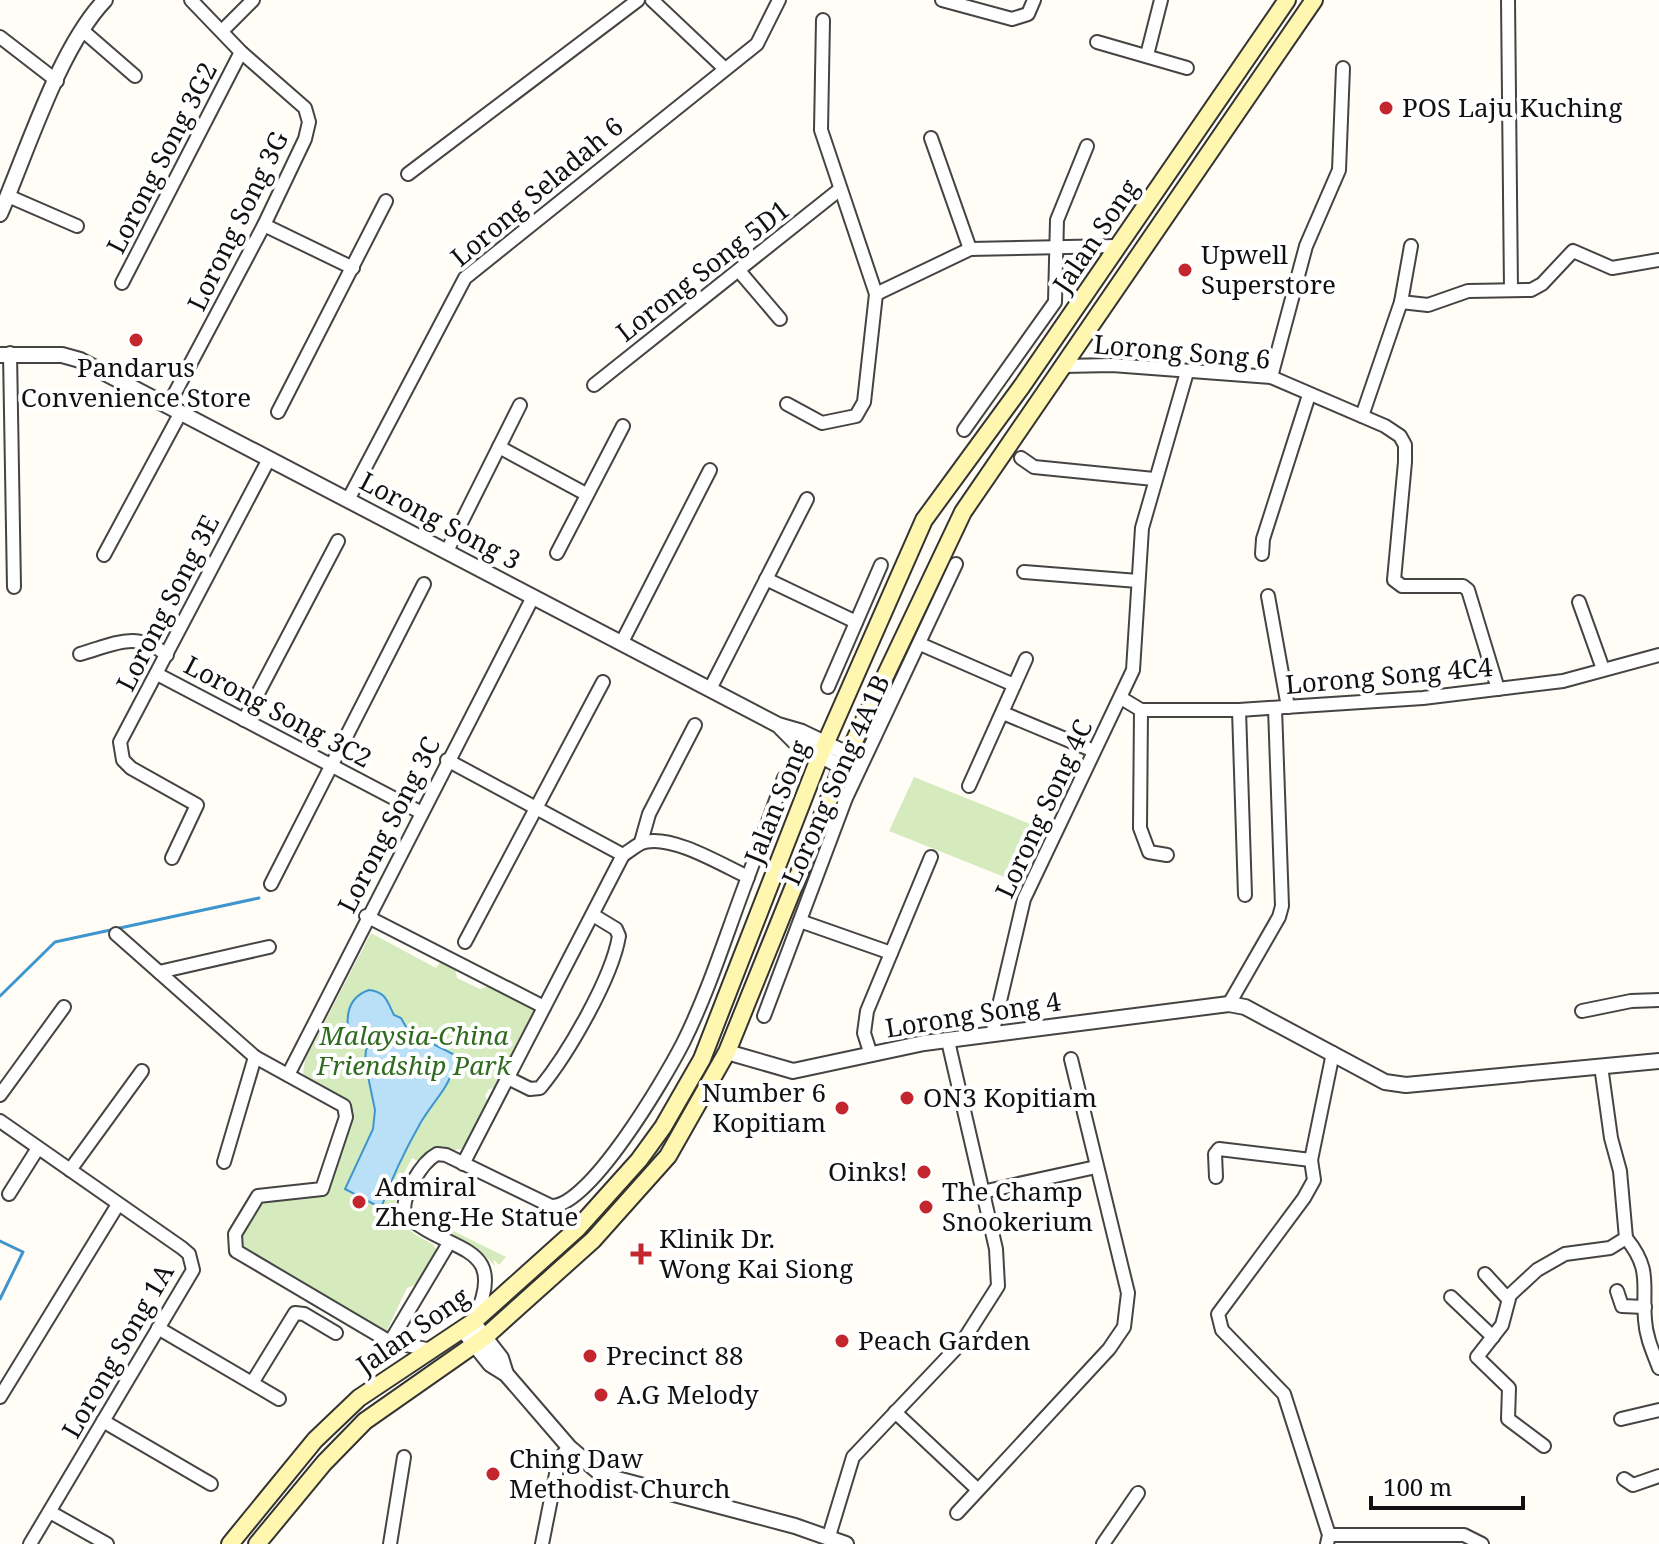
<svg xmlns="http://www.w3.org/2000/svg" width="1659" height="1544" viewBox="0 0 1659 1544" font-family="'Noto Serif',serif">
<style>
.green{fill:#d5ebbd}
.water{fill:#b9e0f7;stroke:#3f96cf;stroke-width:2}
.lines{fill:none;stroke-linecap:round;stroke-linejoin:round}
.stream{stroke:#3f96cf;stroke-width:3}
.minor-casing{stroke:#444;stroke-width:16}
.tertiary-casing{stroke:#444;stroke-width:18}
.secondary-casing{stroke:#333;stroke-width:20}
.minor{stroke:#fff;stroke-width:12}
.tertiary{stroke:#fff;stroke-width:14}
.secondary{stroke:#fff6b0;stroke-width:16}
.poi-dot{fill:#c4262e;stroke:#fff;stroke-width:3}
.labels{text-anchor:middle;stroke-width:8;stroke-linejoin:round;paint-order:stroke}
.poi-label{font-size:26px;fill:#111;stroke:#fff;text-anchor:start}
.street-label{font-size:26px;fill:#111;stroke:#fff}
.park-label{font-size:26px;font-style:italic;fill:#2f6b1f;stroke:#fff}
</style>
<rect width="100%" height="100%" fill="#fffdf5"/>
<g class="green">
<polygon points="914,777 1040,828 1017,882 889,831"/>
<path d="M371,933L436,968L441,961L455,967L457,978L480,989L489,986L535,1010L495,1088L489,1089L485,1096L488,1102L464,1148L447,1152L433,1150L418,1161L412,1158C389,1201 385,1222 433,1244L437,1251L418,1284L407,1288L385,1334L241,1253L236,1237L256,1201L323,1193L330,1183L351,1108C340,1091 315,1089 303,1073L305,1060Z"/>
<polygon points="407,1208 506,1257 499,1265 493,1259 495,1266 479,1250 407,1215"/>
</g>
<path class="water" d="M369,990C386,992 387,1001 394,1015L401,1018L409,1032L457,1056C449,1090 438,1094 421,1122C405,1150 392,1177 381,1208L345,1189L373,1129L375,1110L365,1062L366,1050L374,1033L367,1029H348C346,1011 351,996 369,990Z"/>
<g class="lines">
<g class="stream">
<polyline points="0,996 55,942 259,898"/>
<polyline points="0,1241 23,1252 0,1299"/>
</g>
<g class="minor-casing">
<g id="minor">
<polyline points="652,0 723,67"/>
<polyline points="942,0 1012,19 1028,14 1034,0"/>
<polyline points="1508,0 1511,290"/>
<polyline points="82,30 135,76"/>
<polyline points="222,31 253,0"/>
<polyline points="0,37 57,81"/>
<polyline points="1097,42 1187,68"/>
<polyline points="1147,55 1161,0"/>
<polyline points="931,138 970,249"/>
<polyline points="408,174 638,0"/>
<polyline points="8,196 77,226"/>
<polyline points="264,225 353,268"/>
<polyline points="740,272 780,319"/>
<polyline points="122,283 241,52"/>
<polyline points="876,294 970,249 1117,246"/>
<polyline points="1401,302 1428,305 1468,291 1531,290 1542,284 1573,251 1612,268 1659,260"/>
<polyline points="10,353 14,587"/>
<polyline points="1063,366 1112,365 1271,377 1385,426 1400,436 1405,445 1405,462 1394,580 1402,586 1463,586 1468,590 1498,689"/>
<polyline points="1271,377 1306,246 1339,170 1343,68"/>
<polyline points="594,385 839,190"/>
<polyline points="787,404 822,423 856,416 864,402 876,294 821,130 823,20"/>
<polyline points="168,406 264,225 305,139 309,122 305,108 241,52 191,0"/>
<polyline points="278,412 386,201"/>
<polyline points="1362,416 1401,302 1411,246"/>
<polyline points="964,430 1055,302 1057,220 1087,146"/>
<polyline points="499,447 586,494"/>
<polyline points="1021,458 1034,467 1154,479"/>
<polyline points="348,500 465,278 757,44 779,0"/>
<polyline points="447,551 520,405"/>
<polyline points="557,553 623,426"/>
<polyline points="1262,554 1263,539 1309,395"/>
<polyline points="104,555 181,412"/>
<polyline points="1024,572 1138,581"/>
<polyline points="766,579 856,622"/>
<polyline points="1268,596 1288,707"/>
<polyline points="1579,602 1603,669"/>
<polyline points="622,642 710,470"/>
<polyline points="920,644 1014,685"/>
<path d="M80,654C115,644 136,630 167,655"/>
<polyline points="157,674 420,812"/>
<polyline points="828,687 881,565"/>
<polyline points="710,689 807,499"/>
<polyline points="1121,698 1141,710 1239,710 1423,698 1563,681 1659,655"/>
<polyline points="1141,710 1140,828 1149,852 1167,855"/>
<polyline points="1239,710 1245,895"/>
<polyline points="1003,713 1094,751"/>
<polyline points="244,720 338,541"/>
<path d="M447,760L623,855C630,851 638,843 645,842C673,835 722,865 748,877C727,932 709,991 683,1043C665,1078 589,1208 551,1206L446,1155L437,1154C422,1162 400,1197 405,1215C451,1255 509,1242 475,1318"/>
<polyline points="969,786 1026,659"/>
<polyline points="641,842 649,814 695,725"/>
<polyline points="172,858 197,805 131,768 123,760 120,742 269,459"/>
<polyline points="748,877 784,778"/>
<polyline points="271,884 424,584"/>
<polyline points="366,916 544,1007"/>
<polyline points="800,921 891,953"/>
<polyline points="116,934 255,1057 344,1106 346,1117 322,1189 258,1196 235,1234 236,1251 390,1342 432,1350"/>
<polyline points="465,942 603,682"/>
<polyline points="159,972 269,947"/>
<polyline points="1229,1004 1279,917 1282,906 1275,708"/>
<polyline points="1582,1011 1631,1001 1659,1000"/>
<polyline points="764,1016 846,798 956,564"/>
<polyline points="992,1035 1024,899 1133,670 1142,528 1187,372"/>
<polyline points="871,1055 864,1033 867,1011 931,857"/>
<polyline points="288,1075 533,597"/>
<path d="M508,1078L530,1089L540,1088C568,1054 612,978 619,936L616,929L593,915"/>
<polyline points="0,1095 64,1007"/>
<polyline points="0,1121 182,1248 189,1254 193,1270 30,1544"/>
<polyline points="1311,1160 1314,1180 1304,1198 1218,1314 1222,1330 1284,1394 1329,1535 1327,1544"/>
<polyline points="224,1162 255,1057"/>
<polyline points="463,1164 623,855"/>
<polyline points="70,1170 142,1071"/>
<polyline points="1216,1177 1215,1154 1219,1149 1311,1160 1333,1053"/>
<polyline points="982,1192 1096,1167"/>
<polyline points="9,1194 38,1148"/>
<path d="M1626,1238C1652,1270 1642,1284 1645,1320C1646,1337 1653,1352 1659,1368"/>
<polyline points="1485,1274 1508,1299"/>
<polyline points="1617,1291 1622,1306 1645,1307"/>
<polyline points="1451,1297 1493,1337"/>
<polyline points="158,1328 279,1399"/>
<polyline points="390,1342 449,1243"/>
<polyline points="252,1383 295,1313 304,1314 336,1333"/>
<polyline points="0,1397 117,1206"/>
<polyline points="895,1412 977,1489"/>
<polyline points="1621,1419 1659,1410"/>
<polyline points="103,1421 211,1484"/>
<polyline points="1544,1446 1508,1419 1509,1388 1477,1357 1502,1325 1510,1295 1537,1270 1565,1254 1610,1248 1626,1238 1620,1171 1611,1138 1601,1066"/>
<polyline points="1624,1479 1633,1485 1659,1476"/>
<polyline points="50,1512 107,1544"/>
<polyline points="957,1513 1109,1349 1124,1327 1128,1293 1071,1059"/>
<polyline points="1329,1535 1464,1535 1482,1544"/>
<polyline points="829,1536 853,1457 963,1341 998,1286 996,1249 948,1041"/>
<polyline points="390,1544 404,1457"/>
<polyline points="542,1544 559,1459 569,1447"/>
<polyline points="1103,1544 1138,1493"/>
</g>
</g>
<g class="tertiary-casing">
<g id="tertiary">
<path d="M0,214C27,152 59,48 105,0"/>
<polyline points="0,355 62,355 80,360 778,725 802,732 848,754"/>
<polyline points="781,728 796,743 842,767"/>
<polyline points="727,1052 793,1071 924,1043 1229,1004 1245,1007 1385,1082 1406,1085 1659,1061"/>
<polyline points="473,1322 501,1358 506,1374"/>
<polyline points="462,1329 490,1364 506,1374 569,1447 602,1475 795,1526 846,1544"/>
</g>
</g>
<g class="secondary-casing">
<g id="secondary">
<polyline points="230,1544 315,1440 359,1398 473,1322 500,1298 578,1228 639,1160 663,1127 702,1059 820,756 924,520 1022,386 1287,0"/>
<polyline points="257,1544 324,1463 365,1421 485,1337 593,1240 668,1156 727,1052 842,767 963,512 1314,0"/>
</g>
</g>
<use href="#minor" class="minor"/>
<use href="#tertiary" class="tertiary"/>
<use href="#secondary" class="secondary"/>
</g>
<g class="poi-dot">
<circle cx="1386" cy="108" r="8"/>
<circle cx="1185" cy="270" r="8"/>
<circle cx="136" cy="340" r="8"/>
<circle cx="907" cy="1098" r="8"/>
<circle cx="842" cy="1108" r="8"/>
<circle cx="924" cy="1172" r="8"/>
<circle cx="359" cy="1202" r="8"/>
<circle cx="926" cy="1207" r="8"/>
<path d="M637 1242h8v8h8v8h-8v8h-8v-8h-8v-8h8z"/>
<circle cx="842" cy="1341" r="8"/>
<circle cx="590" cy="1356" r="8"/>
<circle cx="601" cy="1395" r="8"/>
<circle cx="493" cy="1474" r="8"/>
</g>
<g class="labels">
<g class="poi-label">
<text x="1402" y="117">POS Laju Kuching</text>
<text x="1201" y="264">Upwell<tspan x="1201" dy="30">Superstore</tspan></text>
<text x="136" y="377" text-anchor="middle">Pandarus<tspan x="136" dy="30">Convenience Store</tspan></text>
<text x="826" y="1102" text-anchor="end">Number 6<tspan x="826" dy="30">Kopitiam</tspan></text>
<text x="923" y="1107">ON3 Kopitiam</text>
<text x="908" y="1181" text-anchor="end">Oinks!</text>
<text x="375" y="1196">Admiral<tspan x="375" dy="30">Zheng-He Statue</tspan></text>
<text x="942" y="1201">The Champ<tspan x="942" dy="30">Snookerium</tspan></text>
<text x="659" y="1248">Klinik Dr.<tspan x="659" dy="30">Wong Kai Siong</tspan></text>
<text x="858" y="1350">Peach Garden</text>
<text x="606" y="1365">Precinct 88</text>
<text x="617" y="1404">A.G Melody</text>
<text x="509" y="1468">Ching Daw<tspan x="509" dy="30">Methodist Church</tspan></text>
</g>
<g class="street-label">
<text transform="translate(162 158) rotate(-63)" y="9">Lorong Song 3G2</text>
<text transform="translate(537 192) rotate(-40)" y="9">Lorong Seladah 6</text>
<text transform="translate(238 221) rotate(-64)" y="9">Lorong Song 3G</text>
<text transform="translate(1096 236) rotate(-56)" y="9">Jalan Song</text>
<text transform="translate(703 271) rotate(-38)" y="9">Lorong Song 5D1</text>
<text transform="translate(1182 352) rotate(5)" y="9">Lorong Song 6</text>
<text transform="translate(440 521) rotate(28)" y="9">Lorong Song 3</text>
<text transform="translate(168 603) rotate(-63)" y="9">Lorong Song 3E</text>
<text transform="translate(1389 676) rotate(-5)" y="9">Lorong Song 4C4</text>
<text transform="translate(278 712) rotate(28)" y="9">Lorong Song 3C2</text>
<text transform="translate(836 780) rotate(-66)" y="9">Lorong Song 4A1B</text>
<text transform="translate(777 802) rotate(-68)" y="9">Jalan Song</text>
<text transform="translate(1044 809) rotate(-65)" y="9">Lorong Song 4C</text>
<text transform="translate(389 825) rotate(-63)" y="9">Lorong Song 3C</text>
<text transform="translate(973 1015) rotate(-9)" y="9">Lorong Song 4</text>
<text transform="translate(413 1331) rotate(-35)" y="9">Jalan Song</text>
<text transform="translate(118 1351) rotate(-60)" y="9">Lorong Song 1A</text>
</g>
<g class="park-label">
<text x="414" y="1045">Malaysia-China<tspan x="414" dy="30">Friendship Park</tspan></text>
</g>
</g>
<path d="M1371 1496v12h152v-12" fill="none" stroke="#111111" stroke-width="4"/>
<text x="1383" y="1496" font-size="24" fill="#111111" stroke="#ffffff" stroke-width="6" paint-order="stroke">100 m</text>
</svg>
